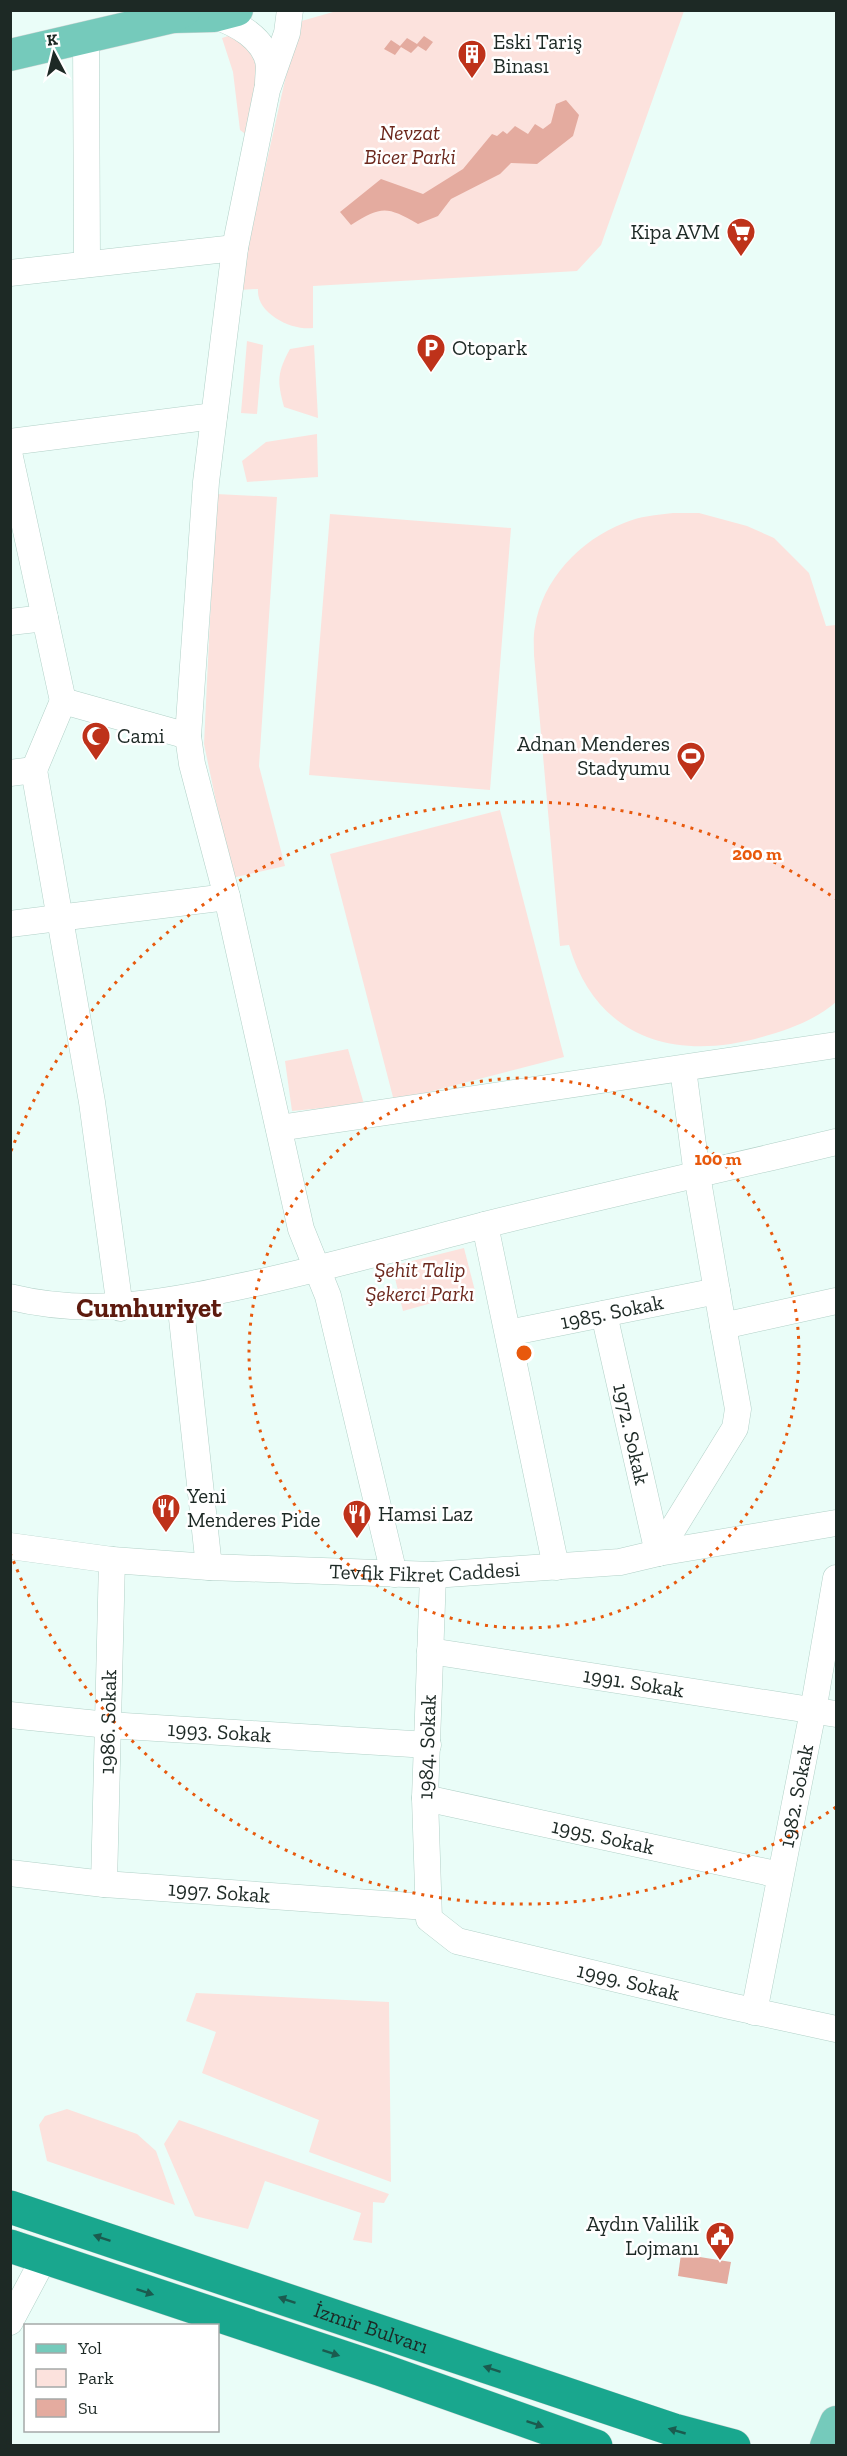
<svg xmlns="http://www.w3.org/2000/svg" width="847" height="2456" viewBox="0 0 847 2456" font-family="'Zilla Slab',serif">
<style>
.green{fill:#fce2dd}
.water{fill:#e4ab9f}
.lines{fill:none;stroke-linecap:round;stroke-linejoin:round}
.minor-casing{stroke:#b2d1c8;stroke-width:27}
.major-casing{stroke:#d6d8d8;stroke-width:33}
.highway-casing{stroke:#d6d8d8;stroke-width:34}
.minor{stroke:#fff;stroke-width:26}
.major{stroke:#75cabb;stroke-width:32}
.highway{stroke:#19a78e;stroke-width:33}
.oneway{fill:#1b5b4f}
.ring{fill:none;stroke:#e8590c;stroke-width:3;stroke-dasharray:3 6}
.labels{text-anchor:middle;stroke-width:5;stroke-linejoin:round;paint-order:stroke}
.poi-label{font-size:21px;fill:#1d2925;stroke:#fff;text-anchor:start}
.park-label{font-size:21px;font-style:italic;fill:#6c281d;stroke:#fff}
.street-label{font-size:21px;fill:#1d2925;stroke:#fff}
.district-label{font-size:27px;font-weight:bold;fill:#5d1a0e;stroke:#fff}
.centre{fill:#e8590c;stroke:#fff;stroke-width:3}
.ring-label{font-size:18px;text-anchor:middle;font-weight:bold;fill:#e8590c;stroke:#fff;stroke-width:5;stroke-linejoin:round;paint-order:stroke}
</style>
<rect width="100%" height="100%" fill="#eafdf8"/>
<g class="green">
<path d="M340,10L684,11L601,245L577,271L313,286V328C293,331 256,314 258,289L238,290L298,22Z"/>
<polygon points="240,32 260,53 248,136 240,130 233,72 222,38"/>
<polygon points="247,341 263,345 257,414 241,413"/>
<path d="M314,345L318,418L284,407C277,381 277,373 290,349Z"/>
<polygon points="317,434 318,477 247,482 242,461 266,442"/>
<polygon points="216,494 277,497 259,766 285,866 232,878 204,744"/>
<path d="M673,513H699L747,526L774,538L809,573L826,626L836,625V1002C815,1020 788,1030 762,1037C675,1062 596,1038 569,945L560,946L534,655C534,646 533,636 535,627C542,580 580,540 624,523C640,516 656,515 673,513Z"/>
<polygon points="330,514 511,528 490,790 309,775"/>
<polygon points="500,810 564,1057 394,1101 330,854"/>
<polygon points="348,1049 364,1104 292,1111 285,1061"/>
<polygon points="464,1248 475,1291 403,1311 392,1266"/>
<polygon points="196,1993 389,2002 391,2182 309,2152 319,2120 202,2073 216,2032 186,2021"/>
<polygon points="67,2109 137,2134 156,2151 175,2205 47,2161 39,2125 45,2116"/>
<polygon points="179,2120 389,2194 384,2203 373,2202 372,2243 353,2240 361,2213 265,2181 248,2229 195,2216 164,2144"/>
</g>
<g class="water">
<polygon points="424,36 433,42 426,51 418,46 411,53 401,47 395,55 384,49 391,40 400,46 407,38 417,44"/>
<path d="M566,100L579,115L573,136L537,164L511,163L500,174L451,199L438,216L418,224C386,206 382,206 351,225L340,212L381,179L423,194L463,169L492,134L497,136L503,131L507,134L515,126L528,134L535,124L543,129L551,123L556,104Z"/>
<polygon points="681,2254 731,2262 727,2284 678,2276"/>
</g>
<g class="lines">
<g class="minor-casing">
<g id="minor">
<polyline points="290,10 287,33 267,90 235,248 206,482 188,736 192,764 227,897 301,1229 328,1296 394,1574"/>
<path d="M214,16C236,23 265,38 269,65C269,71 268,78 268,84"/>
<polyline points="86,37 87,264"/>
<polyline points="10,273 235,248"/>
<polyline points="10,442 214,416"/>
<polyline points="10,457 63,701 188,736"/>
<polyline points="10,622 45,618"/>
<polyline points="34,770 92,1102 120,1308"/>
<polyline points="10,773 34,770 63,701"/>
<polyline points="10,924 227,897"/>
<polyline points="683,1069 697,1175 723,1326 836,1301"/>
<polyline points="279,1128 836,1045"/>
<polyline points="485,1225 556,1567"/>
<path d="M10,1297C95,1318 173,1301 256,1283C333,1266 408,1245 484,1225C601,1196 719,1170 836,1142"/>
<polyline points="180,1300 209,1567"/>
<path id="s1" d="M604,1314L658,1553"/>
<path id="s2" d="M508,1333L717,1291"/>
<path id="s3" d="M10,1546L112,1560L209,1567L433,1575L620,1562L658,1553L836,1523"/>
<polyline points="658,1553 735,1428 738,1409 723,1326"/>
<path id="s4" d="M433,1575L425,1798L429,1919L457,1941L730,2006L836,2029"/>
<path id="s5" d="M430,1651L836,1714"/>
<path id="s6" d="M10,1715L108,1725L428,1745"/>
<path id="s7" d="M425,1798L780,1875"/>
<path id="s8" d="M10,1873L104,1884L427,1907"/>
<path id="s9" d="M104,1884L112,1560"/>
<path id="s10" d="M754,2012L813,1711L836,1578"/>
<polyline points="10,2322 44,2258"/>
</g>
</g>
<g class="major-casing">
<g id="major">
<polyline points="173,17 214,16 237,10"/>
<polyline points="10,55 173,17 185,10"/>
<polyline points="826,2446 836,2422"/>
</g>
</g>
<g class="highway-casing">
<g id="highway">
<path id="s11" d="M10,2207L674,2430L734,2446"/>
<polyline points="10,2246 382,2370 596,2446"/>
</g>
</g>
<use href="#minor" class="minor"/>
<use href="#major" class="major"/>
<use href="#highway" class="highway"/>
</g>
<defs><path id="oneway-solid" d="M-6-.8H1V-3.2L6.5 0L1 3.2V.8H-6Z" transform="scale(1.5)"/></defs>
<g class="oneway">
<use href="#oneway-solid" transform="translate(102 2238) rotate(-161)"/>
<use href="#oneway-solid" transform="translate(145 2292) rotate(18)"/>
<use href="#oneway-solid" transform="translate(287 2300) rotate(-161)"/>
<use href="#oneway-solid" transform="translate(331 2353) rotate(18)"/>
<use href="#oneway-solid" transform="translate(492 2369) rotate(-162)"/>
<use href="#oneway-solid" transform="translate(535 2424) rotate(19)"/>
<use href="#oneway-solid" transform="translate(677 2431) rotate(-164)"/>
</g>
<g class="ring">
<circle cx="524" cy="1353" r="275"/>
<path d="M836 1807A551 551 0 0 1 11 1555M11 1151A551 551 0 0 1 836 899"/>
</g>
<defs>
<g id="building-pin" transform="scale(1.5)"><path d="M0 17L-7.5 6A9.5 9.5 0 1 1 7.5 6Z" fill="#be321a" stroke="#fff"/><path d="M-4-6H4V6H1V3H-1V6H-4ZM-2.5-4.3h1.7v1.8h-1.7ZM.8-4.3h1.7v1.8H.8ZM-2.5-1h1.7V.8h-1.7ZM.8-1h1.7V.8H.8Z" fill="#fff"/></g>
<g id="supermarket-pin" transform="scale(1.5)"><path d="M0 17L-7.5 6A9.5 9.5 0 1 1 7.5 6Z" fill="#be321a" stroke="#fff"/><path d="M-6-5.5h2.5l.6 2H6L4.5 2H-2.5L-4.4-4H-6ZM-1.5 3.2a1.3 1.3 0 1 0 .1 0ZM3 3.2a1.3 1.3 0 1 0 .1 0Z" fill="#fff"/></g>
<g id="parking-pin" transform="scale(1.5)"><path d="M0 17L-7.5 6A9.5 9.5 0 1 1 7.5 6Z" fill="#be321a" stroke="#fff"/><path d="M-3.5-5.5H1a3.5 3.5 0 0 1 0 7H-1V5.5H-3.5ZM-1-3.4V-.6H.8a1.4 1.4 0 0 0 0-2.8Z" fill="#fff"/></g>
<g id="mosque-pin" transform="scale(1.5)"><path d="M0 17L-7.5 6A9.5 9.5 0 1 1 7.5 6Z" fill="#be321a" stroke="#fff"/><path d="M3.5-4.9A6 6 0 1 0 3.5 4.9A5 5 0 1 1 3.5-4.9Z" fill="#fff"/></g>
<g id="stadium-pin" transform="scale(1.5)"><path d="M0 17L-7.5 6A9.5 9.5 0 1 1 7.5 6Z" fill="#be321a" stroke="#fff"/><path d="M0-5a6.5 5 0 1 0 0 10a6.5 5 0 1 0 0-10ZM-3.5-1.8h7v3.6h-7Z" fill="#fff"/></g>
<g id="restaurant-pin" transform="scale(1.5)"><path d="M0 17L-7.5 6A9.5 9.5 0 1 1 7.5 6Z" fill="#be321a" stroke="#fff"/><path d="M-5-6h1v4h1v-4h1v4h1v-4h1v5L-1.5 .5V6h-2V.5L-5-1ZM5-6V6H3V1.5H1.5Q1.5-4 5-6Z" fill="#fff"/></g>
<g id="civic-pin" transform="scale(1.5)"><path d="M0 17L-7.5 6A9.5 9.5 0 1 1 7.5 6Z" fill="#be321a" stroke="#fff"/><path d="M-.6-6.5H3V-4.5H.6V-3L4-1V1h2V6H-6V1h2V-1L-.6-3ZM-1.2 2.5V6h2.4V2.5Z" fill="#fff"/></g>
</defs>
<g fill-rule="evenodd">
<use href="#building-pin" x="472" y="54"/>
<use href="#supermarket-pin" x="741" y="232"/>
<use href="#parking-pin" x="431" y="348"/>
<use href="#mosque-pin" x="96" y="736"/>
<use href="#stadium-pin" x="691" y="756"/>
<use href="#restaurant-pin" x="166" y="1508"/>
<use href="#restaurant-pin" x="357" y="1514"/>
<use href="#civic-pin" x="720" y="2236"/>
</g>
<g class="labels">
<g class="poi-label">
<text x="493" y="49">Eski Tariş<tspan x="493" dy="24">Binası</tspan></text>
<text x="720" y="239" text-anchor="end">Kipa AVM</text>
<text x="452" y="355">Otopark</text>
<text x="117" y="743">Cami</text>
<text x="670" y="751" text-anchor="end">Adnan Menderes<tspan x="670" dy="24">Stadyumu</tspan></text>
<text x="187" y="1503">Yeni<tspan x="187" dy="24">Menderes Pide</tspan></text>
<text x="378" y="1521">Hamsi Laz</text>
<text x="699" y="2231" text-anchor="end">Aydın Valilik<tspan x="699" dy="24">Lojmanı</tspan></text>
</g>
<g class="park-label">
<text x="410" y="140">Nevzat<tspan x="410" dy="24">Bicer Parki</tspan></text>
<text x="420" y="1277">Şehit Talip<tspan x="420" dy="24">Şekerci Parkı</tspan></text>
</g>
<g class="street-label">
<text dy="7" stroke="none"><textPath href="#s2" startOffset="106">1985. Sokak</textPath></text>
<text dy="7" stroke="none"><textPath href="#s1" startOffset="123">1972. Sokak</textPath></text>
<text dy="7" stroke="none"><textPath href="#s3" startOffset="416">Tevfik Fikret Caddesi</textPath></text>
<text dy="7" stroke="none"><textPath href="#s5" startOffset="206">1991. Sokak</textPath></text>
<text dy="7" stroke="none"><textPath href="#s9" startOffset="162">1986. Sokak</textPath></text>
<text dy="7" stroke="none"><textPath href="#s6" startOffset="210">1993. Sokak</textPath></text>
<text transform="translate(427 1747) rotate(-88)" y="7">1984. Sokak</text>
<text dy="7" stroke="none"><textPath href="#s10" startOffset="220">1982. Sokak</textPath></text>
<text dy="7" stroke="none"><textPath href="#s7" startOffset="182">1995. Sokak</textPath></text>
<text dy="7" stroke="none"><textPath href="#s8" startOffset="210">1997. Sokak</textPath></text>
<text dy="7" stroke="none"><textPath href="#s4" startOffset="556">1999. Sokak</textPath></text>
<text dy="7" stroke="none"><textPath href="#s11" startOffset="381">İzmir Bulvarı</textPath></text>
</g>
<g class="district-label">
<text x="149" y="1317">Cumhuriyet</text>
</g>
</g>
<circle cx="524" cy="1353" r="9" class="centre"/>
<g class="ring-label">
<text x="757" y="860">200 m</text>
<text x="718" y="1165">100 m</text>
</g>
<rect width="847" height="2456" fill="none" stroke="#1d2925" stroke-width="24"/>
<rect x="24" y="2324" width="195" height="108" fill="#ffffff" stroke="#a5a9a8" stroke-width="1.5"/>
<rect x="36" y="2344" width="30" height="9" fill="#75cabb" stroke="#a5a9a8" stroke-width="1.5"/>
<text x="78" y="2354" font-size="18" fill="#1d2925">Yol</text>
<rect x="36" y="2369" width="30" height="18" fill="#fce2dd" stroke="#a5a9a8" stroke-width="1.5"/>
<text x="78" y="2384" font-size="18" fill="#1d2925">Park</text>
<rect x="36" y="2399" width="30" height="18" fill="#e4ab9f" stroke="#a5a9a8" stroke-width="1.5"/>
<text x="78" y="2414" font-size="18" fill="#1d2925">Su</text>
<g transform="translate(54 54) rotate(353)" stroke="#ffffff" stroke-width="4.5" paint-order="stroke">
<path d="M0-4.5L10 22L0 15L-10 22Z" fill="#1d2925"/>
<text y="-9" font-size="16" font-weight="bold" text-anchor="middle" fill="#1d2925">K</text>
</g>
</svg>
